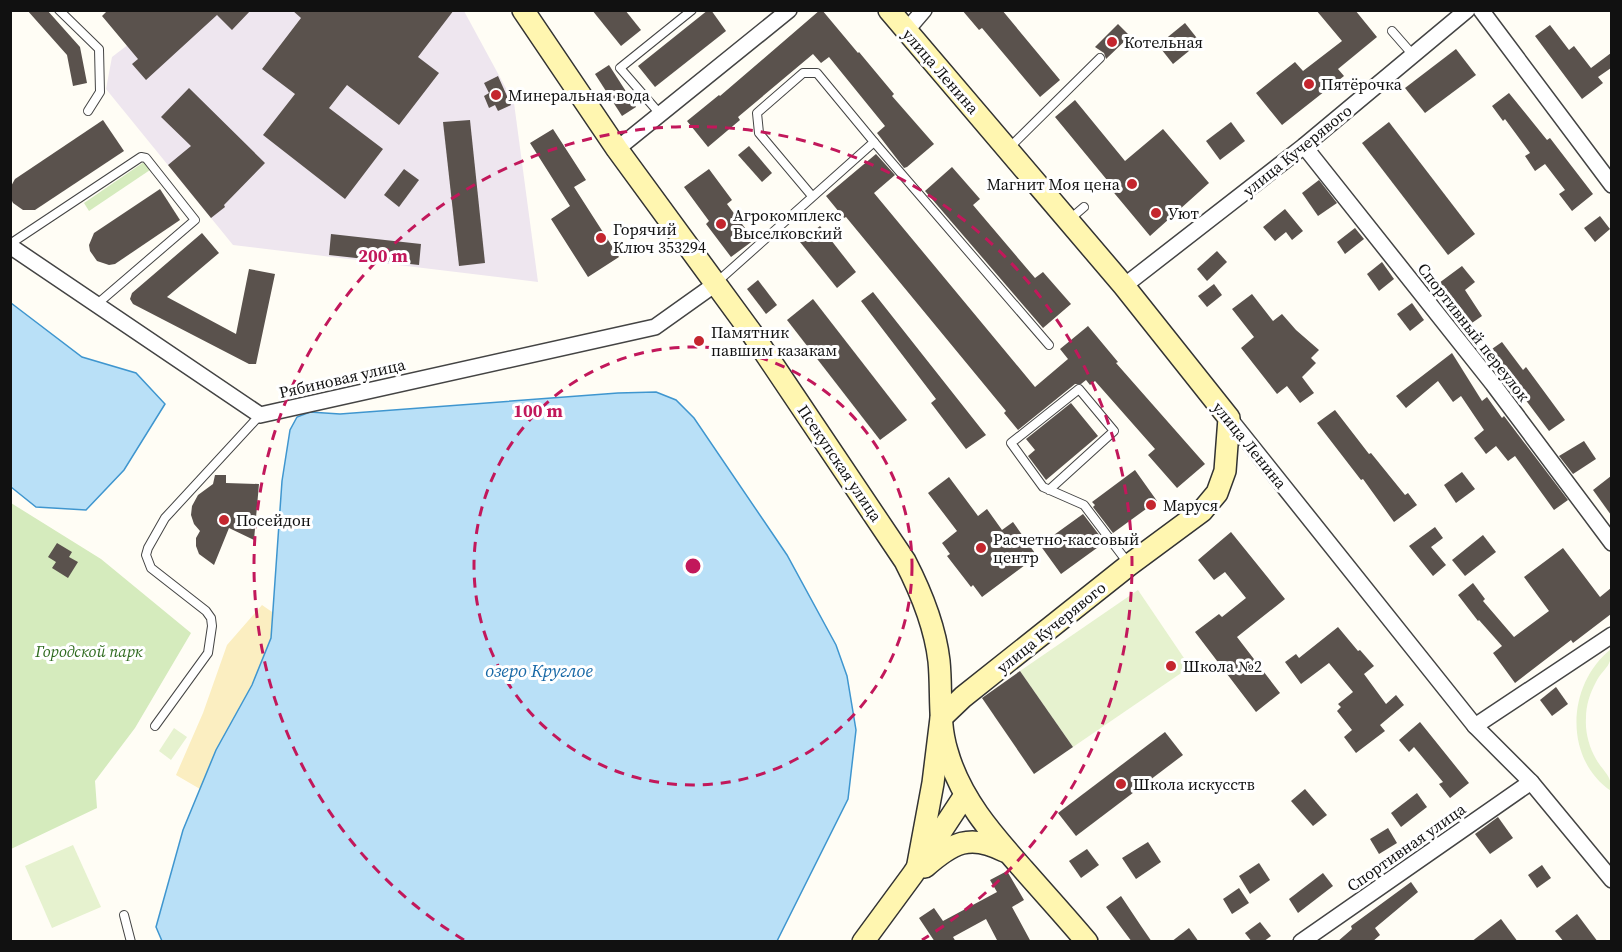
<svg xmlns="http://www.w3.org/2000/svg" width="1622" height="952" viewBox="0 0 1622 952" font-family="'Source Serif 4',serif">
<style>
.industrial{fill:#eee6ef}
.green{fill:#d5ebbd}
.sand{fill:#fbeec1}
.pitch{fill:#e6f2cf}
.water{fill:#b9e0f7;stroke:#3f96cf;stroke-width:1.5}
.building{fill:#5a524d}
.lines{fill:none;stroke-linecap:round;stroke-linejoin:round}
.lane-casing{stroke:#444;stroke-width:10}
.street-casing{stroke:#444;stroke-width:18}
.secondary-casing{stroke:#333;stroke-width:24}
.lane{stroke:#fff;stroke-width:8}
.street{stroke:#fff;stroke-width:15}
.secondary{stroke:#fff6b0;stroke-width:21}
.ring{fill:none;stroke:#c2185b;stroke-width:3;stroke-dasharray:10 8}
.poi-dot{fill:#c4262e;stroke:#fff;stroke-width:2}
.labels{text-anchor:middle;stroke-width:6;stroke-linejoin:round;paint-order:stroke}
.poi-label{font-size:16px;fill:#111;stroke:#fff;text-anchor:start}
.street-label{font-size:16px;fill:#111;stroke:#fff}
.park-label{font-size:16px;font-style:italic;fill:#2f6b1f;stroke:#fff}
.water-label{font-size:18px;font-style:italic;fill:#1768a6;stroke:#fff}
.centre{fill:#c2185b;stroke:#fff;stroke-width:3}
.ring-label{font-size:18px;text-anchor:middle;font-weight:bold;fill:#c2185b;stroke:#fff;stroke-width:6;stroke-linejoin:round;paint-order:stroke}
</style>
<rect width="100%" height="100%" fill="#fffdf5"/>
<polygon class="industrial" points="172,11 464,11 514,103 538,282 233,245 106,89 112,57"/>
<g class="green">
<polygon points="144,162 150,170 89,211 84,203"/>
<polygon points="11,503 101,559 191,633 135,728 95,781 97,808 11,849"/>
</g>
<polygon class="sand" points="262,605 275,614 280,643 200,789 176,775 203,713 227,645"/>
<g class="pitch">
<polygon points="1138,590 1190,667 1073,747 1020,671"/>
<path d="M1611,649C1612,668 1604,667 1596,682C1590,693 1586,705 1586,718C1585,732 1589,747 1596,759C1604,773 1612,775 1611,791C1563,758 1567,684 1611,649Z"/>
<polygon points="174,728 187,737 171,760 159,751"/>
<polygon points="73,845 101,907 52,928 25,866"/>
</g>
<g class="water">
<polygon points="11,303 82,357 136,373 165,404 124,470 86,510 36,507 11,487"/>
<polygon points="656,392 676,400 694,418 787,555 836,645 847,676 856,730 848,799 777,941 162,941 156,927 183,830 216,750 252,685 271,638 282,481 290,430 297,417 310,412 340,414 618,393"/>
</g>
<g class="building">
<polygon points="27,10 47,10 80,47 87,83 73,86 67,55"/>
<polygon points="108,10 251,10 232,30 217,15 146,80 132,64 138,59 102,16"/>
<polygon points="292,10 454,10 418,57 439,73 399,125 347,85 329,108 383,149 345,199 263,135 295,94 262,69 301,18"/>
<polygon points="592,10 625,10 641,30 621,46"/>
<polygon points="708,10 711,10 726,31 655,87 638,66"/>
<polygon points="820,10 822,10 858,53 859,52 894,94 892,96 934,144 907,167 904,168 877,133 885,126 829,57 821,63 813,54 738,117 740,120 708,147 687,121 719,95 720,96"/>
<polygon points="962,10 1002,10 1060,80 1040,97 982,28 979,30"/>
<polygon points="1316,10 1355,10 1377,37 1338,69 1344,76 1282,125 1256,93 1295,62 1303,71 1342,41"/>
<polygon points="1185,23 1200,42 1173,64 1158,45"/>
<polygon points="1118,24 1130,36 1106,59 1104,53 1095,47"/>
<polygon points="1550,25 1569,50 1574,46 1591,68 1611,53 1611,68 1598,77 1603,83 1582,99 1535,36"/>
<polygon points="1456,49 1476,75 1425,113 1405,88"/>
<polygon points="609,65 636,107 622,116 595,74"/>
<polygon points="498,76 511,105 498,111 495,105 489,108 484,96 489,93 484,83"/>
<polygon points="189,88 265,163 224,205 225,207 211,218 168,165 191,146 161,117"/>
<polygon points="1509,93 1547,140 1550,138 1593,194 1572,211 1559,194 1565,190 1545,164 1535,171 1525,156 1530,153 1505,119 1503,121 1492,106"/>
<polygon points="1075,100 1125,161 1163,129 1209,183 1150,236 1105,182 1107,180 1055,117"/>
<polygon points="103,120 124,151 35,210 23,210 13,203 10,197 10,188 15,179"/>
<polygon points="470,120 485,263 459,266 443,122"/>
<polygon points="1231,122 1245,141 1220,160 1206,141"/>
<polygon points="1389,122 1475,234 1448,255 1362,143"/>
<polygon points="553,129 586,180 574,187 619,257 588,277 551,219 570,206 530,143"/>
<polygon points="749,146 772,173 762,182 738,155"/>
<polygon points="876,154 895,175 874,193 1035,387 1068,359 1060,349 1088,326 1118,362 1116,363 1205,464 1177,488 1148,455 1155,449 1095,381 1090,385 1086,380 1081,384 1075,384 1018,430 1004,413 1006,411 846,217 844,218 826,196"/>
<polygon points="952,167 980,199 973,205 1035,278 1043,272 1071,304 1043,328 925,191"/>
<polygon points="404,169 419,180 399,207 384,195"/>
<polygon points="709,169 732,200 727,204 754,240 731,257 706,224 709,221 684,187"/>
<polygon points="1319,180 1337,203 1318,216 1302,193"/>
<polygon points="160,189 180,220 115,264 109,265 97,261 90,251 89,245 94,233"/>
<polygon points="1285,209 1303,231 1292,240 1286,232 1275,241 1263,227"/>
<polygon points="1600,216 1610,229 1595,242 1584,228"/>
<polygon points="820,226 856,272 837,288 800,242"/>
<polygon points="1355,228 1364,239 1345,254 1337,242"/>
<polygon points="202,233 219,253 167,297 236,334 249,269 275,274 256,364 249,364 133,304 130,299 132,293"/>
<polygon points="331,234 421,244 419,265 329,255"/>
<polygon points="1217,251 1227,262 1207,281 1197,269"/>
<polygon points="1382,262 1394,279 1379,291 1367,274"/>
<polygon points="1462,266 1475,282 1465,290 1482,316 1469,325 1461,312 1439,283"/>
<polygon points="758,280 777,305 766,314 747,289"/>
<polygon points="1214,284 1222,295 1207,307 1198,296"/>
<polygon points="873,292 986,435 966,449 931,403 936,399 861,301"/>
<polygon points="1252,294 1273,321 1282,314 1296,330 1319,350 1311,358 1316,363 1302,377 1314,393 1300,403 1287,386 1277,394 1241,348 1254,337 1232,309"/>
<polygon points="813,299 907,420 880,440 787,320"/>
<polygon points="1412,303 1424,320 1410,331 1397,314"/>
<polygon points="1502,342 1523,370 1526,367 1565,420 1549,431 1489,351"/>
<polygon points="1452,353 1482,401 1487,397 1502,418 1504,416 1568,500 1554,510 1515,456 1508,461 1496,446 1486,454 1474,438 1484,430 1461,396 1453,402 1438,381 1406,408 1396,396"/>
<polygon points="1071,403 1098,436 1046,480 1028,456 1035,450 1026,439"/>
<polygon points="1335,410 1369,454 1371,453 1405,495 1408,493 1417,505 1394,522 1363,479 1361,480 1317,423"/>
<polygon points="1584,441 1596,459 1573,474 1559,456"/>
<polygon points="1135,470 1157,501 1113,533 1093,507 1095,505 1092,502"/>
<polygon points="1462,472 1475,489 1456,503 1444,485"/>
<polygon points="215,475 226,475 226,483 259,484 254,540 229,528 214,565 199,554 196,546 196,538 200,531 194,524 191,515 192,506 198,495 213,484"/>
<polygon points="1611,476 1611,515 1593,490"/>
<polygon points="949,477 978,516 987,509 1002,530 1013,522 1037,556 982,597 973,585 971,587 947,556 950,554 942,543 957,531 928,493"/>
<polygon points="1083,514 1103,540 1100,543 1101,545 1061,574 1040,545"/>
<polygon points="1435,527 1443,538 1431,547 1446,565 1433,576 1409,546"/>
<polygon points="1231,532 1285,599 1237,637 1280,693 1256,712 1195,632 1219,614 1222,617 1246,598 1225,572 1214,580 1198,560"/>
<polygon points="1483,535 1496,552 1465,576 1452,560"/>
<polygon points="57,543 72,552 69,557 78,562 68,578 52,568 56,562 48,557"/>
<polygon points="1563,548 1600,597 1611,588 1611,614 1573,643 1571,640 1515,683 1493,653 1502,646 1479,620 1478,621 1458,595 1473,583 1485,599 1483,601 1514,637 1549,611 1524,577"/>
<polygon points="1338,627 1358,651 1360,650 1374,666 1364,674 1386,704 1396,695 1404,705 1380,725 1385,731 1356,753 1344,737 1352,730 1337,711 1341,707 1338,704 1353,692 1329,663 1301,684 1285,662 1296,654 1299,658"/>
<polygon points="1020,671 1073,747 1034,774 982,698"/>
<polygon points="1556,687 1568,704 1552,716 1540,700"/>
<polygon points="1420,722 1469,783 1450,798 1439,784 1443,782 1414,747 1409,752 1399,740"/>
<polygon points="1165,732 1183,755 1076,836 1058,813"/>
<polygon points="1305,789 1327,815 1313,826 1291,801"/>
<polygon points="1417,793 1427,807 1401,827 1391,813"/>
<polygon points="1498,817 1513,838 1490,854 1475,834"/>
<polygon points="1388,828 1397,843 1379,854 1370,839"/>
<polygon points="1148,842 1161,862 1136,879 1122,858"/>
<polygon points="1087,849 1099,865 1081,878 1069,861"/>
<polygon points="1259,863 1270,880 1250,894 1239,876"/>
<polygon points="1542,865 1551,878 1537,888 1528,875"/>
<polygon points="1007,871 1024,900 1012,907 1031,942 998,942 986,919 953,937 956,942 935,942 919,918 934,908 943,921 997,892 990,880"/>
<polygon points="1323,873 1333,886 1298,913 1289,899"/>
<polygon points="1411,882 1418,892 1375,928 1380,935 1372,942 1337,942 1352,929 1351,926"/>
<polygon points="1239,888 1249,903 1232,914 1223,899"/>
<polygon points="1121,896 1141,926 1152,942 1132,942 1106,907"/>
<polygon points="1577,914 1598,942 1564,942 1555,931"/>
<polygon points="1501,919 1518,942 1471,942"/>
<polygon points="1260,922 1271,936 1263,942 1252,942 1245,933"/>
<polygon points="1189,928 1199,942 1171,942"/>
</g>
<g class="lines">
<g class="lane-casing">
<g id="lane">
<polyline points="59,10 99,49 100,92 88,111"/>
<polyline points="1392,31 1413,55"/>
<polyline points="660,114 620,68 692,10"/>
<polyline points="1009,148 1100,58"/>
<polyline points="812,196 759,133 757,113 803,73 817,73 874,142"/>
<polyline points="1070,219 1084,207"/>
<polyline points="10,244 141,157 146,158 195,220 96,305"/>
<polyline points="717,282 874,142 1049,345"/>
<polyline points="1049,490 1114,431 1079,389 1011,443 1043,487 1084,505 1128,563"/>
<polyline points="155,726 208,653 212,626 211,618 206,611 151,568 146,555 148,548 165,518 260,415"/>
<polyline points="124,915 131,942"/>
</g>
</g>
<g class="street-casing">
<g id="street">
<polyline points="1481,10 1612,185"/>
<polyline points="906,31 924,10"/>
<polyline points="1304,146 1493,384 1612,543"/>
<polyline points="617,149 789,10"/>
<polyline points="10,246 260,415 655,327 714,285"/>
<polyline points="1124,286 1304,146 1467,10"/>
<polyline points="1229,418 1475,726 1531,782 1612,880"/>
<polyline points="1475,726 1612,635"/>
<polyline points="1301,942 1531,782"/>
</g>
</g>
<g class="secondary-casing">
<g id="secondary">
<path d="M523,10L617,149L751,332L905,561C921,592 935,626 939,661C942,691 938,722 947,751C960,798 992,834 1023,869C1044,893 1066,917 1087,942"/>
<polyline points="889,10 1124,286 1229,418 1225,471 1217,493 1202,511 1129,565 963,697 941,718 933,783 918,864"/>
<path d="M925,867C952,843 970,833 1004,851"/>
<polyline points="863,942 913,874 965,795"/>
</g>
</g>
<use href="#lane" class="lane"/>
<use href="#street" class="street"/>
<use href="#secondary" class="secondary"/>
</g>
<g class="ring">
<circle cx="693" cy="566" r="219"/>
<path d="M464 940A439 439 0 1 1 922 940"/>
</g>
<g class="poi-dot">
<circle cx="1112" cy="42" r="6"/>
<circle cx="1309" cy="84" r="6"/>
<circle cx="496" cy="95" r="6"/>
<circle cx="1132" cy="184" r="6"/>
<circle cx="1156" cy="213" r="6"/>
<circle cx="721" cy="224" r="6"/>
<circle cx="601" cy="238" r="6"/>
<circle cx="699" cy="341" r="6"/>
<circle cx="1151" cy="505" r="6"/>
<circle cx="224" cy="520" r="6"/>
<circle cx="981" cy="548" r="6"/>
<circle cx="1171" cy="666" r="6"/>
<circle cx="1121" cy="784" r="6"/>
</g>
<g class="labels">
<g class="poi-label">
<text x="1124" y="48">Котельная</text>
<text x="1321" y="90">Пятёрочка</text>
<text x="508" y="101">Минеральная вода</text>
<text x="1120" y="190" text-anchor="end">Магнит Моя цена</text>
<text x="1168" y="219">Уют</text>
<text x="733" y="221">Агрокомплекс<tspan x="733" dy="18">Выселковский</tspan></text>
<text x="613" y="235">Горячий<tspan x="613" dy="18">Ключ 353294</tspan></text>
<text x="711" y="338">Памятник<tspan x="711" dy="18">павшим казакам</tspan></text>
<text x="1163" y="511">Маруся</text>
<text x="236" y="526">Посейдон</text>
<text x="993" y="545">Расчетно-кассовый<tspan x="993" dy="18">центр</tspan></text>
<text x="1183" y="672">Школа №2</text>
<text x="1133" y="790">Школа искусств</text>
</g>
<g class="street-label">
<text transform="translate(941 71) rotate(49)" y="6">улица Ленина</text>
<text transform="translate(1297 150) rotate(-39)" y="6">улица Кучерявого</text>
<text transform="translate(1474 332) rotate(52)" y="6">Спортивный переулок</text>
<text transform="translate(342 378) rotate(-13)" y="6">Рябиновая улица</text>
<text transform="translate(1250 445) rotate(51)" y="6">улица Ленина</text>
<text transform="translate(840 463) rotate(56)" y="6">Псекупская улица</text>
<text transform="translate(1051 627) rotate(-39)" y="6">улица Кучерявого</text>
<text transform="translate(1406 847) rotate(-35)" y="6">Спортивная улица</text>
</g>
<g class="park-label">
<text x="89" y="657">Городской парк</text>
</g>
<g class="water-label">
<text x="539" y="677">озеро Круглое</text>
</g>
</g>
<circle cx="693" cy="566" r="9" class="centre"/>
<g class="ring-label">
<text x="383" y="262">200 m</text>
<text x="538" y="417">100 m</text>
</g>
<rect width="1622" height="952" fill="none" stroke="#111111" stroke-width="24"/>
</svg>
